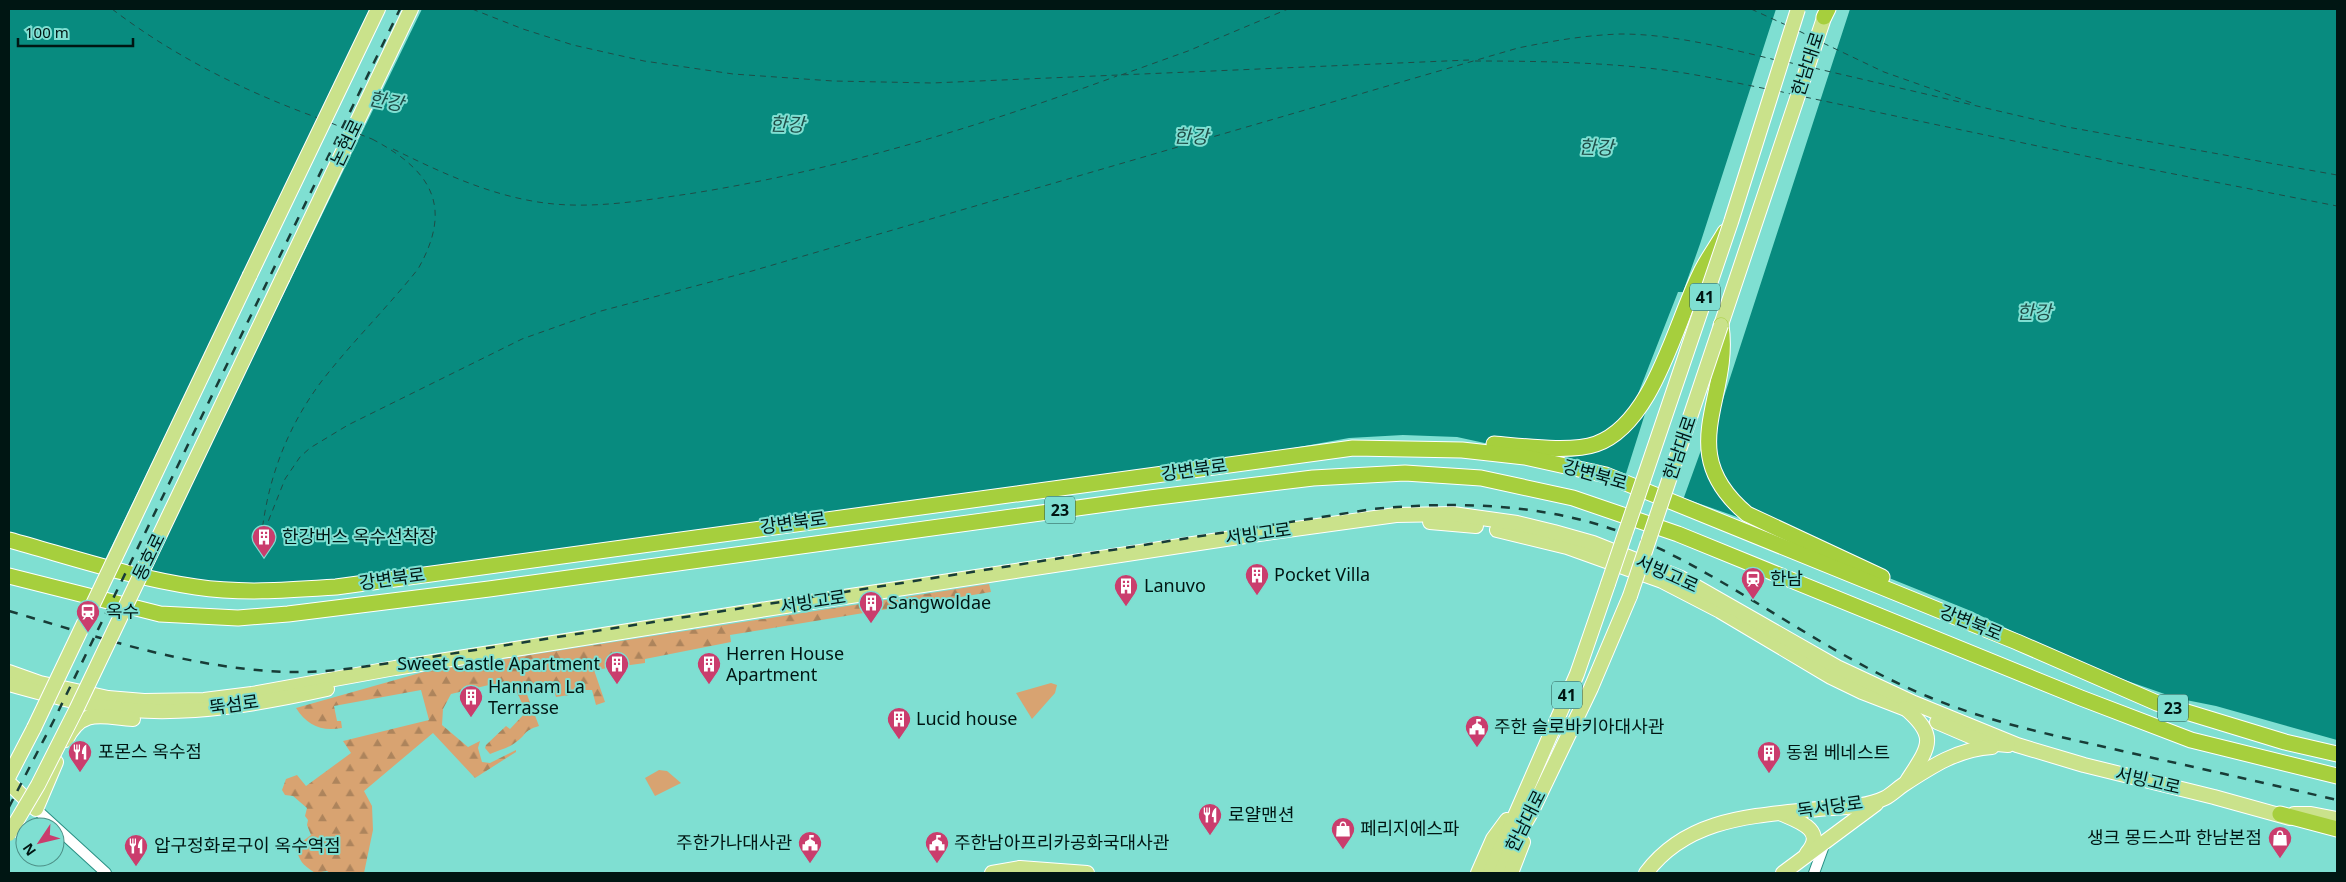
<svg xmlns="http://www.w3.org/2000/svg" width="2346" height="882" viewBox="0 0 2346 882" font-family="'Noto Sans','Noto Sans KR',sans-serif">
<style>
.green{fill:#d8a371}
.forest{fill:url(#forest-firs)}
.water{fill:#088b7f}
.pier{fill:#7fdfd2}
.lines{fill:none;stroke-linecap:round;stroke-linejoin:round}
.ferry{stroke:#1f4d47;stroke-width:1;stroke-dasharray:6 5;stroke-linecap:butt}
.minor-casing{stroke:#289084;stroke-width:12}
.major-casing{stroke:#fff;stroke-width:16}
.highway-casing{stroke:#fff;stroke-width:17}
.minor{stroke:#fff;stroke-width:10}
.major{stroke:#cae28b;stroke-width:14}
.highway{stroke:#a6cf3d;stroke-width:15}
.rail{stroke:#183c37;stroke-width:2.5;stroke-dasharray:9 9;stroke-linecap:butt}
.major-bridge-casing{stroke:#fff;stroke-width:16;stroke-linecap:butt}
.major-bridge{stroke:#cae28b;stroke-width:14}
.labels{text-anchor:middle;stroke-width:4;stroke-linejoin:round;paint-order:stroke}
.shield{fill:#7fdfd2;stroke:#26524c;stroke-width:1}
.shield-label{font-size:16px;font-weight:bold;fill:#001613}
.street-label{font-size:18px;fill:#001613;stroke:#7fdfd2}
.poi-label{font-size:18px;fill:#001613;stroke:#7fdfd2;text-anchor:start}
.water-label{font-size:19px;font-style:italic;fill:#1f4d47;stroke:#7fdfd2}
</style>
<defs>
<pattern id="forest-firs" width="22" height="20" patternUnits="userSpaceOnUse" patternTransform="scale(1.25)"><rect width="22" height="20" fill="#d8a371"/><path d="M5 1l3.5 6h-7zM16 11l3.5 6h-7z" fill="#ad845c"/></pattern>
</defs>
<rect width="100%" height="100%" fill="#7fdfd2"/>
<g class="green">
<polygon points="1051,683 1057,685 1055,693 1032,719 1016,693"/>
<polygon points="659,770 667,771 681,783 655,796 645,778"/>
</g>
<path class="forest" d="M989,584L991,592L730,635L731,642L645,659V663L594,670L605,702L596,705L592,690H569V695L556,697L554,691H551L549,683L526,692L539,726C522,731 527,735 516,742C509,748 499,750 490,754L485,748L486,745L506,726L510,729L526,712L515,688L496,692L493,684L451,694L443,709L442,725L468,747L480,741L478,748L482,762L490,763L516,750V752L475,778L433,733L364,791L372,806L373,830L364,873H330L327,871L315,873C300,862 302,864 295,847L311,835L307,825L308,820L305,816L307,808L293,796L285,795L282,790L286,779L297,775L306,786L351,753L343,741L429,720L421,690L334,706L337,721H341L342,728C321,732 307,725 296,708L427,671Z"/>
<polygon class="water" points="9,9 2337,9 2337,740 2216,706 2176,698 2119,678 2047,648 1971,611 1740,518 1627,478 1545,456 1457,437 1403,435 1349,438 1244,457 342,583 213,585 168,578 9,532"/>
<g class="pier">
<polygon points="371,9 422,9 147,575 104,562"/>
<polygon points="1776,9 1850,9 1717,418 1713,417 1683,500 1624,480 1649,401 1638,394 1678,292 1683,292 1700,244"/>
</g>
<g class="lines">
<g class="ferry">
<path d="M112,9C175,57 244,91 318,118"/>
<polyline points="472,9 523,29 573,45 644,61 733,74 833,81 932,83 1469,60"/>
<polyline points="1751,9 1786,25"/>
<polyline points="1799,31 1811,37"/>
<polyline points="1823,43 1884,72 1975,104"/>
<path d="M1475,61C1532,61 1590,62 1647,68C1687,72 1727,81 1767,89"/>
<polyline points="1787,62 1800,65"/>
<polyline points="1814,68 2067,127 2337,175"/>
<polyline points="1121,75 1188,51 1288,9"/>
<polyline points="1778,91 1791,94"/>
<polyline points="1805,97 2123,164 2337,206"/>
<polyline points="331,123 346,129"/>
<polyline points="359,134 372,139"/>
<path d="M372,139C431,170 454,206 418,269C387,308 351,343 321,382C283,433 264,490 260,553L264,532L285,479L300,457L310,448L348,425L522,339L601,311L752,271L1518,48C1552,41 1586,35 1621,34C1672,34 1726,48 1776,60"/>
<path d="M393,149C440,172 487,194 538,202C588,210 639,201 688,194C835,171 978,127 1117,76"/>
</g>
<g class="minor-casing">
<g id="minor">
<polyline points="36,809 106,873"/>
<polyline points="1814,873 1826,840"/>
</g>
</g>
<g class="major-casing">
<g id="major">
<polyline points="250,275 378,9"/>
<polyline points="283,277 411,9"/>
<polyline points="1721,325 1827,9"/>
<polyline points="1430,522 1476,526"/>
<polyline points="1497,530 1567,547 1662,581 1720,611 1831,677 1862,692 1906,709"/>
<polyline points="9,672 40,683 108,698 144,701 204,700 252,694 395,668 811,602 1252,535 1396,515 1453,514 1517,523 1554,532 1593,543 1681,578 1837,667 1914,703 2017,745 2084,765 2214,797 2290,818"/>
<path d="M9,684C49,695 90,707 131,710C197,715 263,703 327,689"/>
<path d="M1905,708C1939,737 1929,747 1907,781"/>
<polyline points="1937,722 1986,743 2008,745"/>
<path d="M66,740C82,707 103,717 133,719"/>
<polyline points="9,776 34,728"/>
<polyline points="9,783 36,809 56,762"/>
<path d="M1782,814C1798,821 1827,830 1807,853"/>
<polyline points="2294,814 2311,814 2337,819"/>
<polyline points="992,873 1020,868 1087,873"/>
<polyline points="1478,873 1493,839 1507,820"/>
<polyline points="1490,873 1577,674 1608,584"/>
<polyline points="1501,873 1514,842 1532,811 1591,688 1630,596"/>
<polyline points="1511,873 1523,842"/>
<path d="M1646,873C1688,817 1754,816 1818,809C1840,807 1864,808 1885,798C1891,795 1897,789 1903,785C1932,766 1958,749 1992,747"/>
<polyline points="1783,873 1876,804"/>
</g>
</g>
<g class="highway-casing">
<g id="highway">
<polyline points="1824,17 1828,9"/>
<path d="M1721,325C1732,399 1672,451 1747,514L1882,577"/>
<path d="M1494,444C1521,446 1571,453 1596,444C1653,424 1675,324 1700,274C1707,259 1717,246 1725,232"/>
<path d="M9,540C71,557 133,578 196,587C242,594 291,590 336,587L1353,448L1462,450L1525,457L1606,475L2017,642L2157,703L2285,742L2337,754"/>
<polyline points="9,576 160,614 238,618 288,614 489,589 1150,498 1313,478 1405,473 1481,478 1573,498 1678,534 2081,698 2191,740 2337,776"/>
<polyline points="2280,814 2337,829"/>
</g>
</g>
<use href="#minor" class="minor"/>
<use href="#major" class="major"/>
<use href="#highway" class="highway"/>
<g class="rail">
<path d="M9,611C101,638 192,669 289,672C334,673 380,664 424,658L1373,509C1467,500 1563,504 1650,544C1746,589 1831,657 1929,697C1991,723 2057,736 2122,751C2194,767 2265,783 2337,800"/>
<polyline points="9,807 54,720 400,9"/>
</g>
<g class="major-bridge-casing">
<g id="major-bridge">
<polyline points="1608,584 1731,222 1798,9"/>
<polyline points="1630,596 1721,325"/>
<polyline points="34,728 250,275"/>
<polyline points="9,834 38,785 76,710 283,277"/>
</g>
</g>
<use href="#major-bridge" class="major-bridge"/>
</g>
<defs>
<g id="building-pin" transform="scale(1.25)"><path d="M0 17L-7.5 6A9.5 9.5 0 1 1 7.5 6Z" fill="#ca3d6d" stroke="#7fdfd2"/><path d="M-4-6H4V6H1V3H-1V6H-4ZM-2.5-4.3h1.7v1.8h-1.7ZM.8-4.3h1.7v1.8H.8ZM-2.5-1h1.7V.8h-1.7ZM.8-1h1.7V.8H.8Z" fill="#fff"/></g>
<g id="station-pin" transform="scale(1.25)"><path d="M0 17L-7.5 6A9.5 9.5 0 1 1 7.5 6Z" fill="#ca3d6d" stroke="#7fdfd2"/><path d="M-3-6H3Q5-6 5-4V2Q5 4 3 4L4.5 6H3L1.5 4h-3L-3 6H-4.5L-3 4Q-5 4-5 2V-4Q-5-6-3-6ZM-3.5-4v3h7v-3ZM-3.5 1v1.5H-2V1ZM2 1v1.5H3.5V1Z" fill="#fff"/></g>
<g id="civic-pin" transform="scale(1.25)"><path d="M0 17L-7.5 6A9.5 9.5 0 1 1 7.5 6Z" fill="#ca3d6d" stroke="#7fdfd2"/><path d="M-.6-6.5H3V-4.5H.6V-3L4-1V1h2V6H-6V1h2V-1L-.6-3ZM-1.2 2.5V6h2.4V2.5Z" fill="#fff"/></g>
<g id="restaurant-pin" transform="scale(1.25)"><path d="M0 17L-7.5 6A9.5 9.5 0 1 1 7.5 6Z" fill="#ca3d6d" stroke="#7fdfd2"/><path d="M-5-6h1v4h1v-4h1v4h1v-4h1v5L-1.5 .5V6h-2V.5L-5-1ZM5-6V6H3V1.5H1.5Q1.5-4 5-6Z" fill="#fff"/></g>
<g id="shop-pin" transform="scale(1.25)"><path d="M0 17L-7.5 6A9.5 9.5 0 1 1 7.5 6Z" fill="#ca3d6d" stroke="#7fdfd2"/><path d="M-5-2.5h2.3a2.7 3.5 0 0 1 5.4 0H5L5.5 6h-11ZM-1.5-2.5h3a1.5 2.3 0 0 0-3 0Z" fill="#fff"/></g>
</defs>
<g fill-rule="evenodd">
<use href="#building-pin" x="264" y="537"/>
<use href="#building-pin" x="1257" y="575"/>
<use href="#station-pin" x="1753" y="579"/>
<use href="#building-pin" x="1126" y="586"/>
<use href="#building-pin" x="871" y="603"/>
<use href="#station-pin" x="88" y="612"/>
<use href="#building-pin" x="617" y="664"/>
<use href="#building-pin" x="709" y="664"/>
<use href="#building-pin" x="471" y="697"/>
<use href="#building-pin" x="899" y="719"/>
<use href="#civic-pin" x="1477" y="727"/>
<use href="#restaurant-pin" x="80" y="752"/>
<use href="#building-pin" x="1769" y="753"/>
<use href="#restaurant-pin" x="1210" y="815"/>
<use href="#shop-pin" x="1343" y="829"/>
<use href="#shop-pin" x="2280" y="838"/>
<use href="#civic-pin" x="810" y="843"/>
<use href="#civic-pin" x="937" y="843"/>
<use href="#restaurant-pin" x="136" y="846"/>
</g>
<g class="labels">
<g class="shield">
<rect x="1690" y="283.5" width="30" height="27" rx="4"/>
<rect x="1045" y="496.5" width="30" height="27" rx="4"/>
<rect x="1552" y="681.5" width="30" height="27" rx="4"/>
<rect x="2158" y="694.5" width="30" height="27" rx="4"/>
</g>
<g class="shield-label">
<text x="1705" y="303">41</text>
<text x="1060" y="516">23</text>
<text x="1567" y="701">41</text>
<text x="2173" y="714">23</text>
</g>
<g class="street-label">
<text transform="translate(1808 64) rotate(-72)" y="6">한남대로</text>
<text transform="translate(347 143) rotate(-64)" y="6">논현로</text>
<text transform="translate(1680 448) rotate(-71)" y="6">한남대로</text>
<text transform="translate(1194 470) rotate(-8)" y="6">강변북로</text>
<text transform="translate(1595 475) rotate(16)" y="6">강변북로</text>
<text transform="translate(793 523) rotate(-8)" y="6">강변북로</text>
<text transform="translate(1258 534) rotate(-8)" y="6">서빙고로</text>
<text transform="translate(149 557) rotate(-64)" y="6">동호로</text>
<text transform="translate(1667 574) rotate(24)" y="6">서빙고로</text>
<text transform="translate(392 579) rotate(-8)" y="6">강변북로</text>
<text transform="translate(813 602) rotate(-9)" y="6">서빙고로</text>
<text transform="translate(1971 623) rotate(22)" y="6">강변북로</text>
<text transform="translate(234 705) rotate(-8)" y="6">뚝섬로</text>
<text transform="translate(2148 781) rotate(13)" y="6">서빙고로</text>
<text transform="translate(1830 807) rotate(-8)" y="6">독서당로</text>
<text transform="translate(1526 821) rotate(-63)" y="6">한남대로</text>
</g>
<g class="poi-label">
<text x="282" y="543">한강버스 옥수선착장</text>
<text x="1274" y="581">Pocket Villa</text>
<text x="1770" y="585">한남</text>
<text x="1144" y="592">Lanuvo</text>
<text x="888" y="609">Sangwoldae</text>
<text x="106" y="618">옥수</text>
<text x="726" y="660">Herren House<tspan x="726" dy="21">Apartment</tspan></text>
<text x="600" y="670" text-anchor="end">Sweet Castle Apartment</text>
<text x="488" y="693">Hannam La<tspan x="488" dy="21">Terrasse</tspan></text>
<text x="916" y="725">Lucid house</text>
<text x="1494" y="733">주한 슬로바키아대사관</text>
<text x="98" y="758">포몬스 옥수점</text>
<text x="1786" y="759">동원 베네스트</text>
<text x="1228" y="821">로얄맨션</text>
<text x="1360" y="835">페리지에스파</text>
<text x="2262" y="844" text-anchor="end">생크 몽드스파 한남본점</text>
<text x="792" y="849" text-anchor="end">주한가나대사관</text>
<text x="954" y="849">주한남아프리카공화국대사관</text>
<text x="154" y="852">압구정화로구이 옥수역점</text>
</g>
<g class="water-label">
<text transform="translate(386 101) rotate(11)" y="7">한강</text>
<text transform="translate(787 124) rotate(2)" y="7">한강</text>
<text transform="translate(1191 136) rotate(2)" y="7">한강</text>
<text transform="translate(1596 147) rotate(2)" y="7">한강</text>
<text x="2034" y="319">한강</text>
</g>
</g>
<rect width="2346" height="882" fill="none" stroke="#001613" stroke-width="20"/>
<g transform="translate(40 842) rotate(235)"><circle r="24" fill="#7fdfd2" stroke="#4c8f86"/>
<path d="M0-4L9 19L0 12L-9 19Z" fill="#ca3d6d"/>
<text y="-8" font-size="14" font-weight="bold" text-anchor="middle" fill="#001613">N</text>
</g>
<path d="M18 38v8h115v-8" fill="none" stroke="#001613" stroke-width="2.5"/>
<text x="25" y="38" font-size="15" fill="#001613" stroke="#7fdfd2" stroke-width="4" paint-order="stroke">100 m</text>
</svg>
